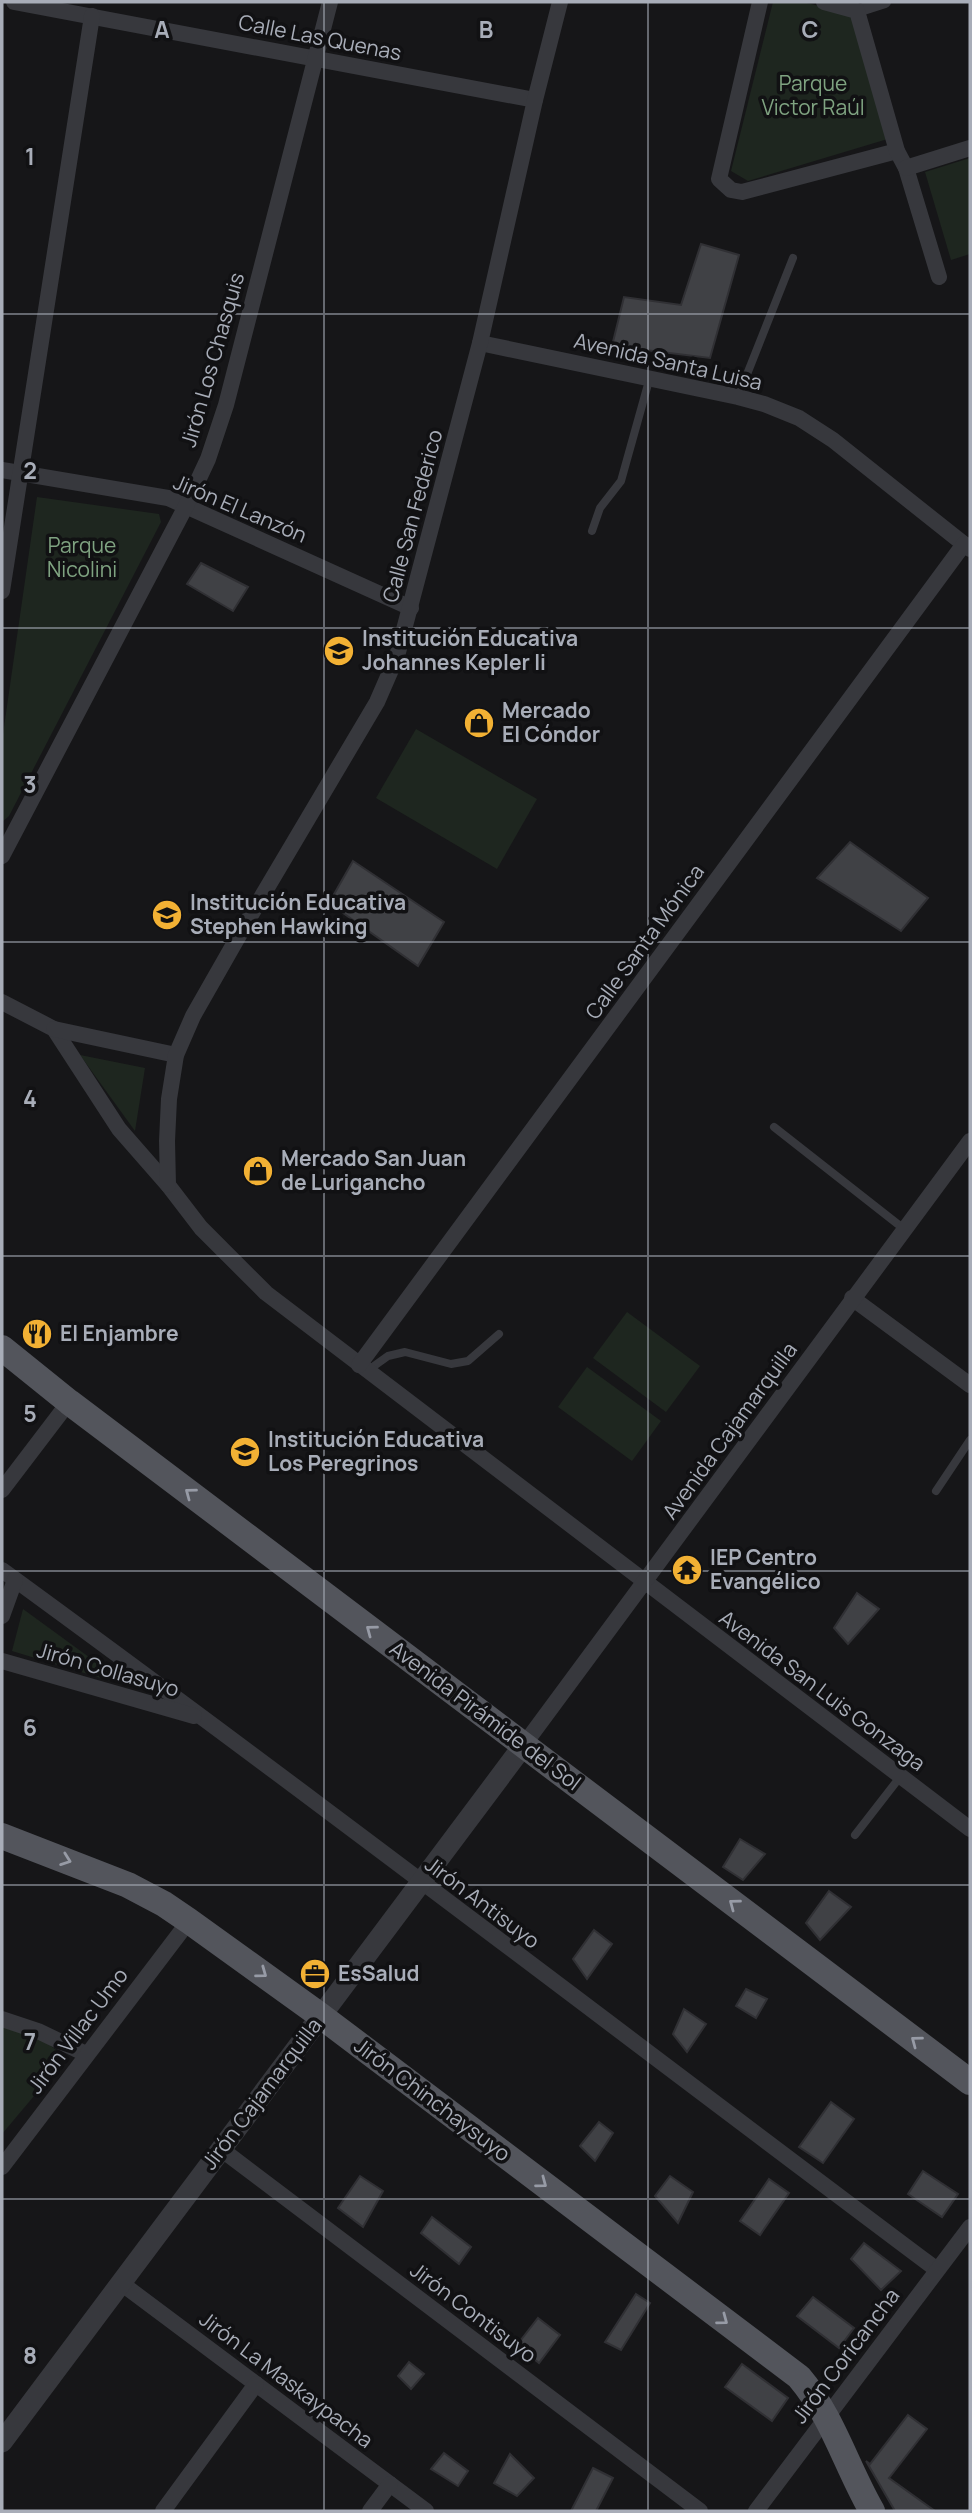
<svg xmlns="http://www.w3.org/2000/svg" width="972" height="2513" viewBox="0 0 972 2513" font-family="Manrope,sans-serif">
<style>
.green{fill:#1e261f}
.building{fill:#404145;stroke:#303034;stroke-width:2}
.lines{fill:none;stroke-linecap:round;stroke-linejoin:round}
.service{stroke:#37383d;stroke-width:8}
.pedestrian{stroke:#37383d;stroke-width:12}
.minor{stroke:#37383d;stroke-width:16}
.tertiary{stroke:#37383d;stroke-width:21}
.primary{stroke:#53555c;stroke-width:26}
.oneway{stroke:#979ba6}
.grid{fill:none;stroke:#a8adb8;stroke-width:2;stroke-opacity:0.55}
.labels{text-anchor:middle;stroke-width:7;stroke-linejoin:round;paint-order:stroke}
.street-label{font-size:21px;fill:#a8adb8;stroke:#111113}
.park-label{font-size:21px;fill:#7fa381;stroke:#111113}
.poi-label{font-size:21px;font-weight:bold;fill:#a8adb8;stroke:#111113;text-anchor:start}
.grid-label{font-size:23px;text-anchor:middle;font-weight:bold;fill:#a8adb8;stroke:#111113;stroke-width:7;stroke-linejoin:round;paint-order:stroke}
</style>
<rect width="100%" height="100%" fill="#161618"/>
<g class="green">
<polygon points="773,2 803,2 852,14 891,138 748,181 731,171"/>
<polygon points="970,158 970,254 951,260 925,172"/>
<polygon points="37,497 159,514 161,522 9,816 2,822 2,741"/>
<polygon points="416,729 537,799 497,869 376,798"/>
<polygon points="80,1055 145,1068 135,1131"/>
<polygon points="627,1312 700,1366 666,1412 593,1358"/>
<polygon points="587,1367 661,1421 632,1461 558,1407"/>
<polygon points="23,1609 130,1687 12,1651"/>
<polygon points="2,2026 42,2039 66,2058 2,2134"/>
</g>
<g class="building">
<polygon points="701,244 739,255 710,358 612,346 624,297 681,305"/>
<polygon points="201,563 248,587 233,611 187,584"/>
<polygon points="850,842 928,898 901,931 817,878"/>
<polygon points="353,861 444,922 418,966 329,903"/>
<polygon points="857,1593 879,1609 848,1644 834,1628"/>
<polygon points="740,1839 765,1854 743,1880 723,1867"/>
<polygon points="829,1891 851,1907 820,1940 806,1923"/>
<polygon points="594,1930 612,1944 587,1979 573,1959"/>
<polygon points="746,1989 767,1999 756,2018 736,2006"/>
<polygon points="684,2009 706,2024 687,2052 673,2034"/>
<polygon points="831,2102 854,2119 823,2163 799,2147"/>
<polygon points="599,2122 613,2133 595,2161 580,2146"/>
<polygon points="923,2171 958,2194 942,2217 908,2194"/>
<polygon points="360,2176 383,2191 363,2227 338,2208"/>
<polygon points="670,2176 693,2192 678,2223 655,2196"/>
<polygon points="769,2179 789,2193 760,2235 740,2221"/>
<polygon points="432,2217 471,2247 459,2264 421,2233"/>
<polygon points="864,2243 901,2271 881,2290 851,2259"/>
<polygon points="636,2294 650,2303 621,2350 605,2342"/>
<polygon points="813,2297 854,2328 839,2348 797,2316"/>
<polygon points="538,2318 560,2335 539,2363 517,2345"/>
<polygon points="409,2362 424,2374 411,2389 398,2376"/>
<polygon points="742,2364 788,2398 772,2421 725,2387"/>
<polygon points="908,2415 927,2429 889,2478 935,2511 895,2511 866,2461 870,2464"/>
<polygon points="444,2453 468,2471 458,2486 431,2469"/>
<polygon points="510,2454 534,2478 517,2496 494,2483"/>
<polygon points="593,2468 613,2478 596,2511 571,2511"/>
</g>
<g class="lines">
<g class="service">
<polyline points="738,397 793,258"/>
<polyline points="592,531 600,508 621,481 650,377"/>
<polyline points="774,1127 904,1229"/>
<polyline points="367,1371 388,1356 405,1352 451,1364 468,1361 499,1334"/>
<polyline points="936,1491 970,1440"/>
<polyline points="855,1835 900,1777"/>
</g>
<polyline class="pedestrian" points="857,11 885,2"/>
<g class="minor">
<polyline points="14,2 535,100"/>
<polyline points="760,2 719,179 731,190 742,192 897,151"/>
<polyline points="824,2 857,11 897,151 906,168 939,277"/>
<polyline points="906,168 970,148"/>
<polyline points="480,343 738,397 764,404 799,418 833,440 970,549"/>
<polyline points="2,470 168,498 411,608"/>
<polyline points="2,591 92,16"/>
<polyline points="2,856 186,506 208,459 226,405 330,2"/>
<polyline points="2,1002 54,1029 119,1129 168,1185 201,1228 266,1293 970,1829"/>
<polyline points="54,1029 176,1055"/>
<polyline points="168,1185 167,1141 169,1099 176,1055 193,1016 242,930 377,702 397,656 480,343 535,100 560,2"/>
<polyline points="852,1298 970,1385"/>
<polyline points="359,1365 964,544"/>
<polyline points="2,1490 69,1402"/>
<path d="M2,1570C316,1799 625,2036 936,2269"/>
<polyline points="2,1616 15,1580"/>
<polyline points="2,1661 194,1716"/>
<polyline points="523,1746 970,1141"/>
<polyline points="2,2019 38,2031 86,2054"/>
<polyline points="221,2149 700,2511"/>
<polyline points="2,2167 189,1921"/>
<polyline points="121,2283 426,2511"/>
<polyline points="163,2511 256,2384"/>
<polyline points="370,2511 390,2484"/>
<polyline points="756,2511 970,2227"/>
</g>
<polyline class="tertiary" points="2,2442 523,1746"/>
<g class="primary">
<polyline points="2,1348 69,1402 970,2082"/>
<path d="M2,1836L128,1885L164,1904L189,1921L321,2016L799,2377C833,2417 846,2466 872,2511"/>
</g>
</g>
<defs><path id="oneway-chevron" d="M-2-3.5L2.5 0L-2 3.5" fill="none" stroke-width="1.6" stroke-linecap="round" stroke-linejoin="round" transform="scale(1.75)"/></defs>
<g class="oneway">
<use href="#oneway-chevron" transform="translate(190 1493) rotate(-143)"/>
<use href="#oneway-chevron" transform="translate(371 1630) rotate(-143)"/>
<use href="#oneway-chevron" transform="translate(66 1860) rotate(20)"/>
<use href="#oneway-chevron" transform="translate(734 1904) rotate(-143)"/>
<use href="#oneway-chevron" transform="translate(262 1973) rotate(36)"/>
<use href="#oneway-chevron" transform="translate(916 2041) rotate(-143)"/>
<use href="#oneway-chevron" transform="translate(542 2183) rotate(37)"/>
<use href="#oneway-chevron" transform="translate(723 2320) rotate(37)"/>
</g>
<path class="grid" d="M324,2V2511M648,2V2511M2,314H970M2,628H970M2,942H970M2,1256H970M2,1571H970M2,1885H970M2,2199H970"/>
<defs>
<g id="school-disc" transform="scale(1.575)"><circle r="9.5" fill="#f2b134" stroke="#111113"/><path d="M0-5L7-2L0 1L-7-2ZM-4 1L0 2.5L4 1V4Q0 6-4 4Z" fill="#111"/></g>
<g id="shop-disc" transform="scale(1.575)"><circle r="9.5" fill="#f2b134" stroke="#111113"/><path d="M-5-2.5h2.3a2.7 3.5 0 0 1 5.4 0H5L5.5 6h-11ZM-1.5-2.5h3a1.5 2.3 0 0 0-3 0Z" fill="#111"/></g>
<g id="restaurant-disc" transform="scale(1.575)"><circle r="9.5" fill="#f2b134" stroke="#111113"/><path d="M-5-6h1v4h1v-4h1v4h1v-4h1v5L-1.5 .5V6h-2V.5L-5-1ZM5-6V6H3V1.5H1.5Q1.5-4 5-6Z" fill="#111"/></g>
<g id="temple-disc" transform="scale(1.575)"><circle r="9.5" fill="#f2b134" stroke="#111113"/><path d="M0-6L5-2H3V0L6.5 2.5H4V6H1.5V3h-3V6H-4V2.5H-6.5L-3 0V-2H-5Z" fill="#111"/></g>
<g id="office-disc" transform="scale(1.575)"><circle r="9.5" fill="#f2b134" stroke="#111113"/><path d="M-6-3h4V-5.5h4V-3h4V5H-6ZM-1-4.5V-3h2v-1.5ZM-6 0V1H6V0Z" fill="#111"/></g>
</defs>
<g fill-rule="evenodd">
<use href="#school-disc" x="339" y="651"/>
<use href="#shop-disc" x="479" y="723"/>
<use href="#school-disc" x="167" y="915"/>
<use href="#shop-disc" x="258" y="1171"/>
<use href="#restaurant-disc" x="37" y="1334"/>
<use href="#school-disc" x="245" y="1452"/>
<use href="#temple-disc" x="687" y="1570"/>
<use href="#office-disc" x="315" y="1974"/>
</g>
<g class="labels">
<g class="street-label">
<text transform="translate(320 38) rotate(11)" y="7">Calle Las Quenas</text>
<text transform="translate(213 360) rotate(-74)" y="7">Jirón Los Chasquis</text>
<text transform="translate(668 362) rotate(13)" y="7">Avenida Santa Luisa</text>
<text transform="translate(240 509) rotate(23)" y="7">Jirón El Lanzón</text>
<text transform="translate(413 516) rotate(-75)" y="7">Calle San Federico</text>
<text transform="translate(645 942) rotate(-54)" y="7">Calle Santa Mónica</text>
<text transform="translate(730 1431) rotate(-54)" y="7">Avenida Cajamarquilla</text>
<text transform="translate(108 1670) rotate(16)" y="7">Jirón Collasuyo</text>
<text transform="translate(822 1691) rotate(37)" y="7">Avenida San Luis Gonzaga</text>
<text transform="translate(485 1716) rotate(37)" y="7">Avenida Pirámide del Sol</text>
<text transform="translate(482 1903) rotate(37)" y="7">Jirón Antisuyo</text>
<text transform="translate(78 2031) rotate(-53)" y="7">Jirón Villac Umo</text>
<text transform="translate(262 2094) rotate(-53)" y="7">Jirón Cajamarquilla</text>
<text transform="translate(432 2100) rotate(37)" y="7">Jirón Chinchaysuyo</text>
<text transform="translate(473 2313) rotate(37)" y="7">Jirón Contisuyo</text>
<text transform="translate(846 2356) rotate(-53)" y="7">Jirón Coricancha</text>
<text transform="translate(286 2380) rotate(37)" y="7">Jirón La Maskaypacha</text>
</g>
<g class="park-label">
<text x="813" y="91">Parque<tspan x="813" dy="24">Victor Raúl</tspan></text>
<text x="82" y="553">Parque<tspan x="82" dy="24">Nicolini</tspan></text>
</g>
<g class="poi-label">
<text x="362" y="646">Institución Educativa<tspan x="362" dy="24">Johannes Kepler Ii</tspan></text>
<text x="502" y="718">Mercado<tspan x="502" dy="24">El Cóndor</tspan></text>
<text x="190" y="910">Institución Educativa<tspan x="190" dy="24">Stephen Hawking</tspan></text>
<text x="281" y="1166">Mercado San Juan<tspan x="281" dy="24">de Lurigancho</tspan></text>
<text x="60" y="1341">El Enjambre</text>
<text x="268" y="1447">Institución Educativa<tspan x="268" dy="24">Los Peregrinos</tspan></text>
<text x="710" y="1565">IEP Centro<tspan x="710" dy="24">Evangélico</tspan></text>
<text x="338" y="1981">EsSalud</text>
</g>
</g>
<g class="grid-label">
<text x="162" y="38">A</text>
<text x="486" y="38">B</text>
<text x="810" y="38">C</text>
<text x="30" y="165">1</text>
<text x="30" y="479">2</text>
<text x="30" y="793">3</text>
<text x="30" y="1107">4</text>
<text x="30" y="1422">5</text>
<text x="30" y="1736">6</text>
<text x="30" y="2050">7</text>
<text x="30" y="2364">8</text>
</g>
<rect width="972" height="2513" fill="none" stroke="#a8adb8" stroke-width="7"/>
</svg>
